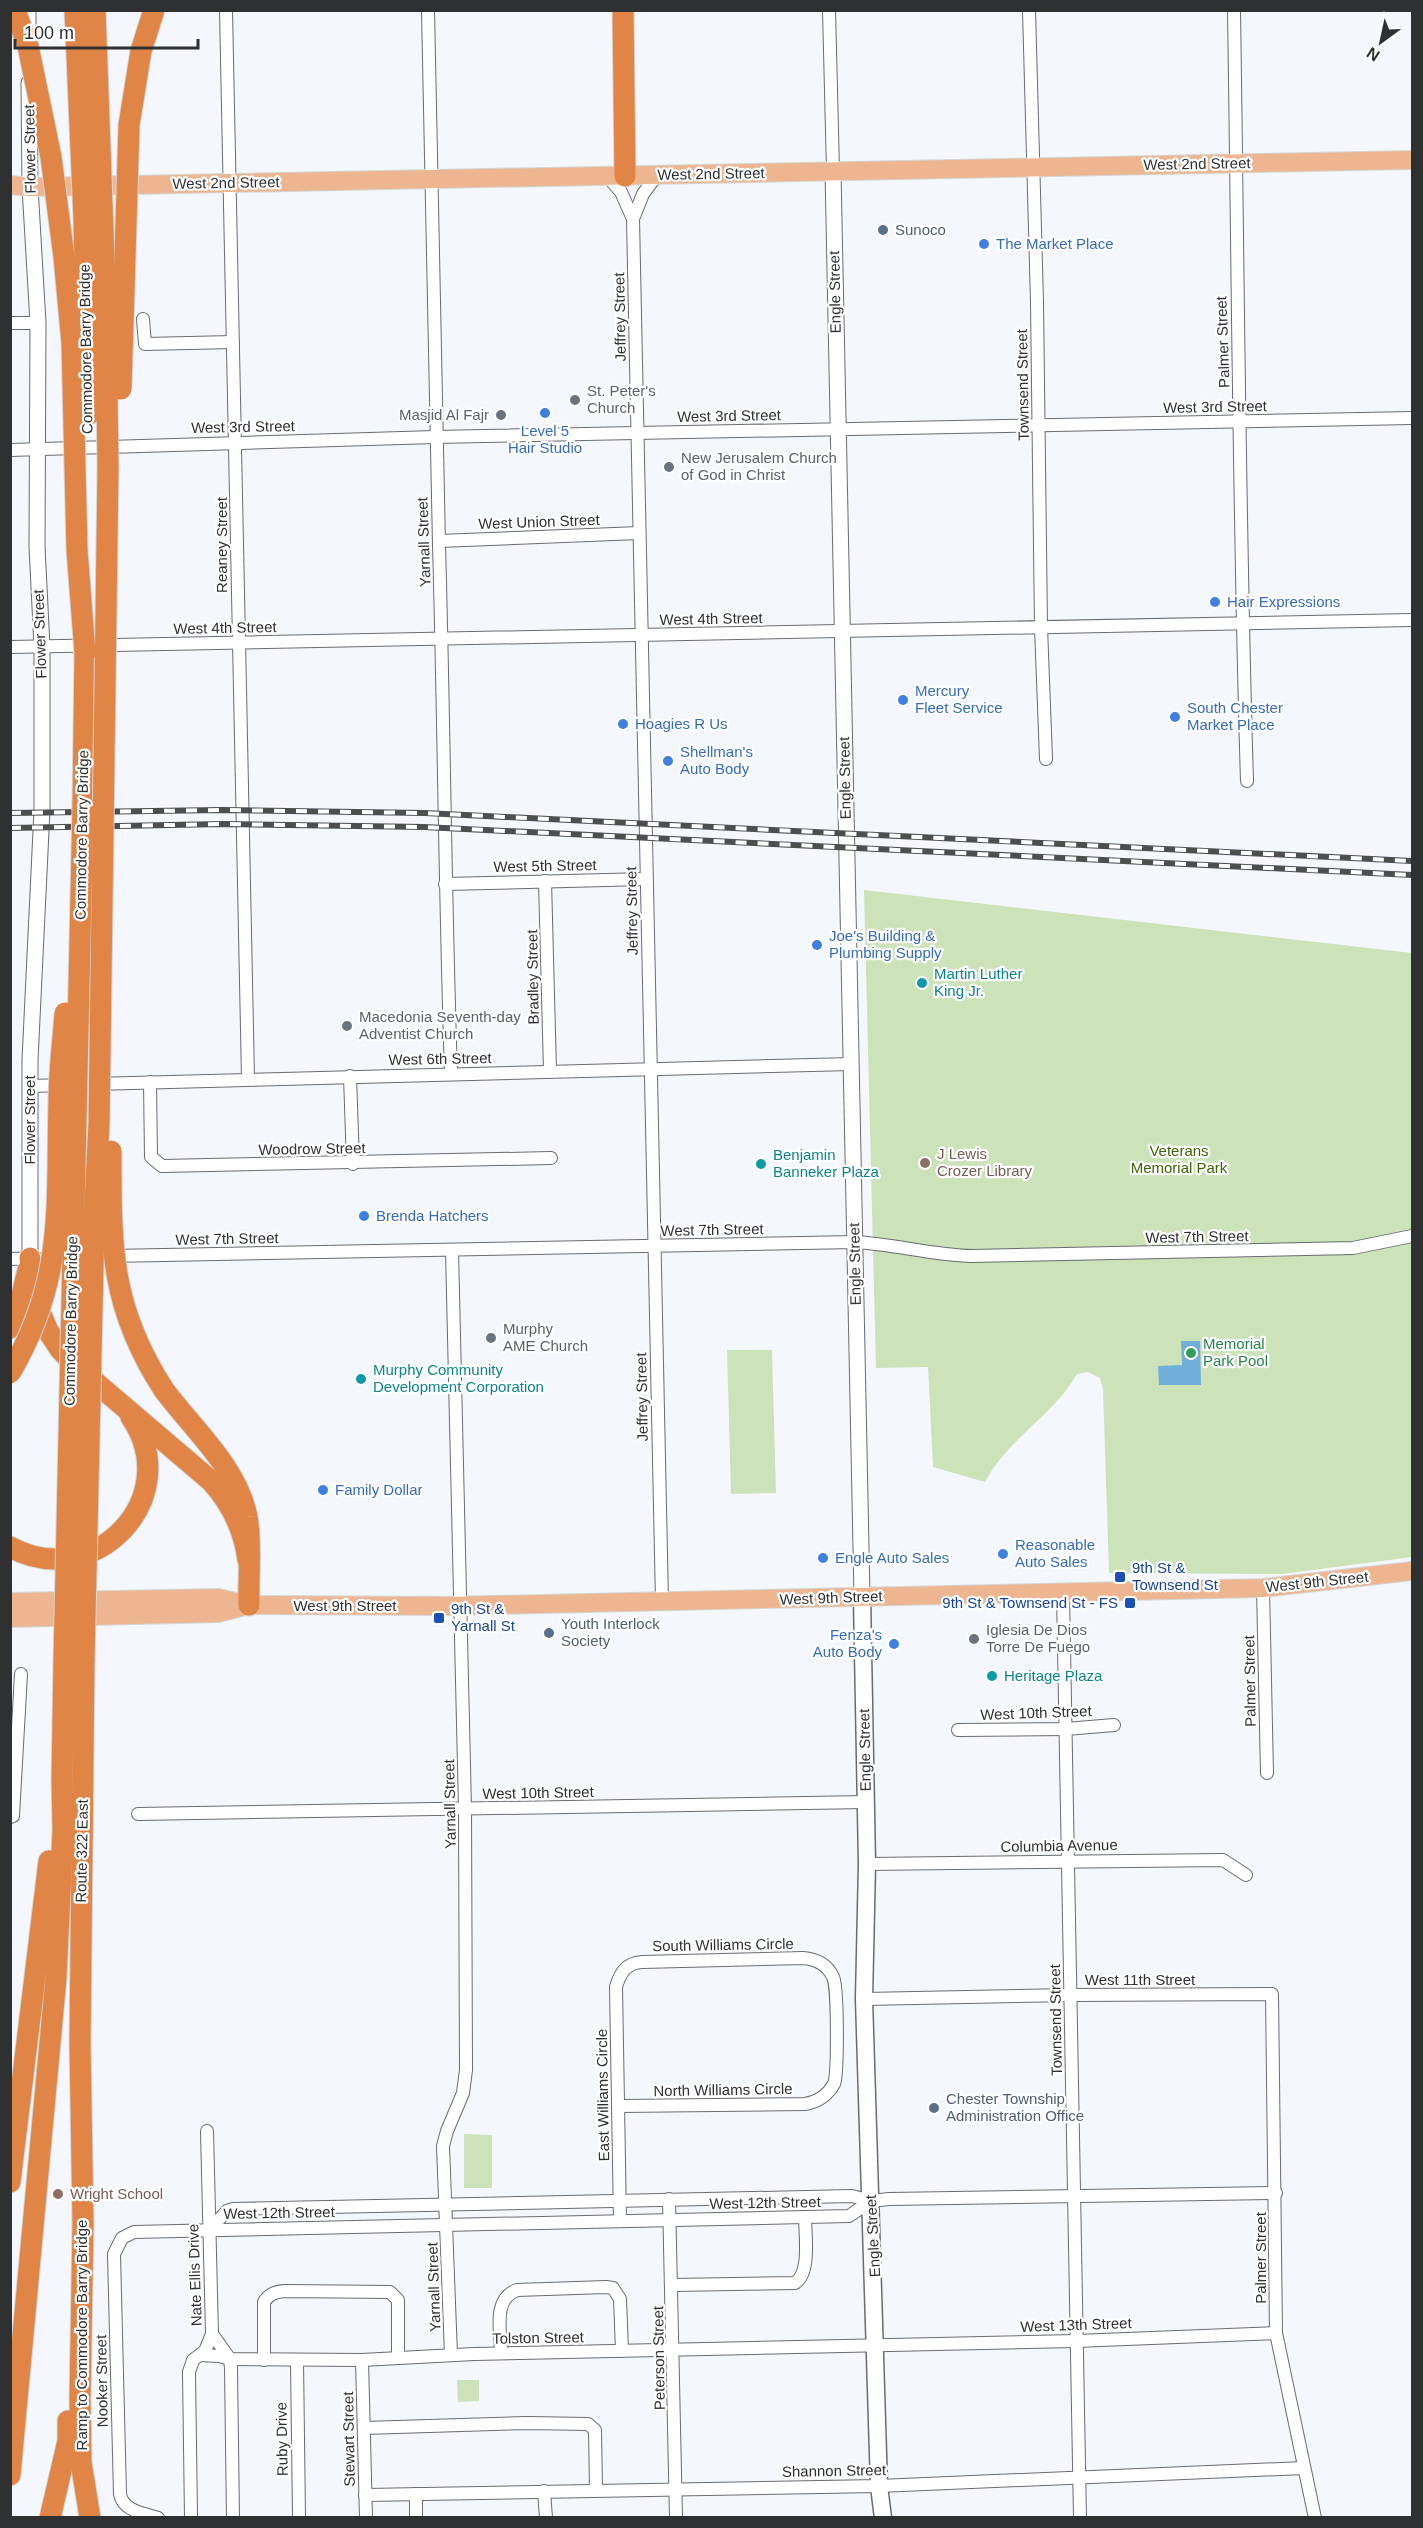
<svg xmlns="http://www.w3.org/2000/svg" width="1423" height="2528" viewBox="0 0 1423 2528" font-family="Arial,sans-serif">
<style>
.green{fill:#cce2b9}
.water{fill:#71afdb}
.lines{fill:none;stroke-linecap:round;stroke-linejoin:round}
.minor-casing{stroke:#686c71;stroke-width:14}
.tertiary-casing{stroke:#686c71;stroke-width:17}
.secondary-casing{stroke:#686c71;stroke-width:19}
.primary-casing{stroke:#d5d6d6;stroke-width:20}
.motorway-casing{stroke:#d5d6d6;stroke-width:23}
.minor{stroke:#fff;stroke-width:12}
.tertiary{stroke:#fff;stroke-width:15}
.secondary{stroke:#fff;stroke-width:16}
.primary{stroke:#edb690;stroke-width:18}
.motorway{stroke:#e18546;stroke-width:21}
.rail-casing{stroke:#4c4e50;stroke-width:6}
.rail{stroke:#fff;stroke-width:4;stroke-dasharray:11;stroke-linecap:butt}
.motorway-bridge-casing{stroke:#d5d6d6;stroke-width:23;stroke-linecap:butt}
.motorway-bridge{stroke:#e18546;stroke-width:21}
.service-dot{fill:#5c6f8a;stroke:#fff;stroke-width:2}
.shop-dot{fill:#3f7fe0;stroke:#fff;stroke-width:2}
.worship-dot{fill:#6b7280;stroke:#fff;stroke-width:2}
.culture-dot{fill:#0f9aa8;stroke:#fff;stroke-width:2}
.education-dot{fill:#8d6e63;stroke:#fff;stroke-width:2}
.leisure-dot{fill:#2e9e5b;stroke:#fff;stroke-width:2}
.transit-dot{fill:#1a4fb4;stroke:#fff;stroke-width:2}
.labels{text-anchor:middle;stroke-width:4.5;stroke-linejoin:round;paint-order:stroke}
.street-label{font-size:15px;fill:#2f3032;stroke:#fff}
.service-label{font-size:15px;fill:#4e5e75;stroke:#fff;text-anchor:start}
.shop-label{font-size:15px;fill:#366cbe;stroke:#fff;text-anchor:start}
.worship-label{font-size:15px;fill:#5b616d;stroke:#fff;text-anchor:start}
.culture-label{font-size:15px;fill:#0d838f;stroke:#fff;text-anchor:start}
.park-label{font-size:15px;fill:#3f6305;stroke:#fff}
.education-label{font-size:15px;fill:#785e54;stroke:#fff;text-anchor:start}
.leisure-label{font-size:15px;fill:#27864d;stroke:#fff;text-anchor:start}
.transit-label{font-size:15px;fill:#164399;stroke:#fff;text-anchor:start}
</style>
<rect width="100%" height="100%" fill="#f4f8fe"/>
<g class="green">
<path d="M864,890L1412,953V1557L1282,1574L1109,1573L1103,1389L1100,1378L1088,1372L1077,1374C1053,1416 1009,1437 985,1482L933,1467L928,1367L876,1368Z"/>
<polygon points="727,1350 772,1350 776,1493 731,1494"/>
<polygon points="464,2134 492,2135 492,2188 464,2188"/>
<polygon points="457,2380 479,2380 479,2401 458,2402"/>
</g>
<polygon class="water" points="1181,1341 1200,1341 1201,1385 1159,1385 1158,1366 1182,1365"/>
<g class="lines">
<g class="minor-casing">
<g id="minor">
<polyline points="226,10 248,1078"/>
<path d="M428,10C431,189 435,367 439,545C444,721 445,897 451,1073"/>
<polyline points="829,10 833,171"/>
<polyline points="1029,10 1037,302 1041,627 1046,759"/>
<path d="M1234,10C1238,267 1239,524 1247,781"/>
<polyline points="607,176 621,192 633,219 662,1602"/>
<polyline points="633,219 643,194 657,175"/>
<polyline points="143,319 145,344 233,342"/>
<polyline points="10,323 38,323"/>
<polyline points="10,450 435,437 1412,418"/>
<polyline points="439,541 639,533"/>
<polyline points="10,647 1412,620"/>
<polyline points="545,881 550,1071"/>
<polyline points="445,884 646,879"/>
<polyline points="350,1076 353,1164"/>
<polyline points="150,1082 151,1157 162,1166 551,1158"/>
<polyline points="94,1084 851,1064"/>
<polyline points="30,1086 65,1085"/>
<path d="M111,1256L855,1242C894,1244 932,1255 972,1256L1353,1248L1412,1236"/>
<polyline points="10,1259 36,1258"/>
<polyline points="1263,1588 1267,1773"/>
<polyline points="1063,1593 1080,2518"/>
<polyline points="958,1730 1066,1729 1114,1725"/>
<polyline points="138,1814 866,1802"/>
<polyline points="10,1817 13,1816 21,1674"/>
<polyline points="867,1864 1223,1860 1246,1875"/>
<polyline points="864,1999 1070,1995 1272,1994 1276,2333 1315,2518"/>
<path d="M619,2106L805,2104C818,2102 827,2096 834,2084C838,2074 838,1986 833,1977C827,1964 816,1959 803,1958L642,1962C626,1963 620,1973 616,1987L620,2220"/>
<polyline points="669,2199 676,2518"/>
<polyline points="210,2229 227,2211 233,2209 852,2196 871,2201 889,2199 1276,2193"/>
<path d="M672,2285L795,2283C811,2273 805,2234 805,2217"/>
<polyline points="212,2334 230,2359 231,2368 233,2518"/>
<path d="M501,2353C501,2332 492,2299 517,2290L606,2287L613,2288L620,2299L622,2351"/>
<polyline points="200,2355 219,2356 230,2359 362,2360 474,2354 1076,2341 1276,2333"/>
<polyline points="451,2355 443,2146 447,2131 463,2093 466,2070 465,1809 452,1250"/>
<path d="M264,2360V2302C269,2294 275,2292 284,2291L390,2292L398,2300V2357"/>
<polyline points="297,2360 299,2518"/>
<polyline points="362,2360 366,2518"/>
<polyline points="364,2428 527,2423 588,2424 595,2430 596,2490"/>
<polyline points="544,2491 546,2518"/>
<polyline points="416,2494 416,2518"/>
<polyline points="365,2495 879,2486 1304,2468"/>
<path d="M158,2518C143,2513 123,2511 120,2494L114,2254L122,2238L134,2232L849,2216L871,2201"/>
<polyline points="191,2518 189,2372 193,2360 205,2351 212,2334 207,2131"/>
</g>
</g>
<g class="tertiary-casing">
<g id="tertiary">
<polyline points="28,10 28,35"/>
<polyline points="29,83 30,187 38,323 37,547 42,647 42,810 30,1060 30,1258"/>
<polyline points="833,171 862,1597"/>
</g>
</g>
<g class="secondary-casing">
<polyline id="secondary" points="862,1597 867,1864 864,1999 879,2486 883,2518"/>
</g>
<g class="primary-casing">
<g id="primary">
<polyline points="10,185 30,187 1412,160"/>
<polyline points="10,1602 218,1598 249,1605 447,1606 1263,1588 1412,1571"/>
<polyline points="10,1618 218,1613 245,1606"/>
</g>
</g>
<g class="motorway-casing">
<g id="motorway">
<polyline points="623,10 625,176"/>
<polyline points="83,804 85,653"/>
<path d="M30,1258L39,1310L48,1331L60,1349L75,1365L211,1481C232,1504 244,1529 248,1560"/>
<polyline points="10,1328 21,1299 28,1270"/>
<path d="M164,1390C193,1429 238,1468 247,1517C252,1541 248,1579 249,1605"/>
<path d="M10,1547C95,1593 186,1497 131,1417"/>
<polyline points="84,1660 80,2043 83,2223 80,2399 81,2462 90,2518"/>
<polyline points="10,2182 49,1861"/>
<polyline points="10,2475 56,1978 63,1830 62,1778 64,1660"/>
<polyline points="50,2518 68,2441 68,2421"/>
</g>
</g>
<use href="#minor" class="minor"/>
<use href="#tertiary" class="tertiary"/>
<use href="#secondary" class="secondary"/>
<use href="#primary" class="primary"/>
<use href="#motorway" class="motorway"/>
<g class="rail-casing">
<g id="rail">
<polyline points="10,813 222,810 425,813 1412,861"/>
<polyline points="10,828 224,824 424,827 1412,875"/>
</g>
</g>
<use href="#rail" class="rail"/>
<g class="motorway-bridge-casing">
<g id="motorway-bridge">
<polyline points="15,10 28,46 51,157 64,257 72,343 77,550 85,653"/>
<polyline points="75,10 84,219 88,415"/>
<polyline points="121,389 129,125 141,51 154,10"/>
<path d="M111,1151C111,1247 110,1307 164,1390"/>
<path d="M10,1373C66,1278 56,1205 59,1101C59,1072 63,1042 65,1013"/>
<polyline points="64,1660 83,804"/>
<polyline points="84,1660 94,1223 99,1123 108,468 106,314 95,10"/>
</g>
</g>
<use href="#motorway-bridge" class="motorway-bridge"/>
</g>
<g class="service-dot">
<circle cx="883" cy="230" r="6"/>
<circle cx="549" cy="1633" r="6"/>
<circle cx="934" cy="2108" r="6"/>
</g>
<g class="shop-dot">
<circle cx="984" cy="244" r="6"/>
<circle cx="545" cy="413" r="6"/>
<circle cx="1215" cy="602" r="6"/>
<circle cx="903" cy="700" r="6"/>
<circle cx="1175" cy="717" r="6"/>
<circle cx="623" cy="724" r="6"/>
<circle cx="668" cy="761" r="6"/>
<circle cx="817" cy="945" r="6"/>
<circle cx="364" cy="1216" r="6"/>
<circle cx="323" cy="1490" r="6"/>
<circle cx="1003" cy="1554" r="6"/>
<circle cx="823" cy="1558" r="6"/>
<circle cx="894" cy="1644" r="6"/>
</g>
<g class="worship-dot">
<circle cx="575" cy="400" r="6"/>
<circle cx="501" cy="415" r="6"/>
<circle cx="669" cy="467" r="6"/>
<circle cx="347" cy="1026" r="6"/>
<circle cx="491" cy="1338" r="6"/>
<circle cx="974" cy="1639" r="6"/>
</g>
<g class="culture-dot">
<circle cx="922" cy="983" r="6"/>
<circle cx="761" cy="1164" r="6"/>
<circle cx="361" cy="1379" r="6"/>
<circle cx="992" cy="1676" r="6"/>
</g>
<g class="education-dot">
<circle cx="925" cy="1163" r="6"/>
<circle cx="58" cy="2194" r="6"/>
</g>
<circle class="leisure-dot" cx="1191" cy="1353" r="6"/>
<g class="transit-dot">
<rect x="1114" y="1571" width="12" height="12" rx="3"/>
<rect x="1124" y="1597" width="12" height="12" rx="3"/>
<rect x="433" y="1612" width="12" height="12" rx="3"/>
</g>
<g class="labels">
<g class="street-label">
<text transform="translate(30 149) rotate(-91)" y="5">Flower Street</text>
<text transform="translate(1197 164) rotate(-1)" y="5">West 2nd Street</text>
<text transform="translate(711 174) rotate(-1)" y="5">West 2nd Street</text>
<text transform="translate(226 183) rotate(-1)" y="5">West 2nd Street</text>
<text transform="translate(835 292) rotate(-91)" y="5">Engle Street</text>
<text transform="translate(620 317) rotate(-91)" y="5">Jeffrey Street</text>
<text transform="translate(1223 342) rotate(-92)" y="5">Palmer Street</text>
<text transform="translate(86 349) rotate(-91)" y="5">Commodore Barry Bridge</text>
<text transform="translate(1023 385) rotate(-91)" y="5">Townsend Street</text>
<text transform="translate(1215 407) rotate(-1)" y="5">West 3rd Street</text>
<text transform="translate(729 416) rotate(-1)" y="5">West 3rd Street</text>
<text transform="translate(243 427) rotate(-1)" y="5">West 3rd Street</text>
<text transform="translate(539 522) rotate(-2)" y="5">West Union Street</text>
<text transform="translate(424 542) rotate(-92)" y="5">Yarnall Street</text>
<text transform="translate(222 545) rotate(-90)" y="5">Reaney Street</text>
<text transform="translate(711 619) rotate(-1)" y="5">West 4th Street</text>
<text transform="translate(225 628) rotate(-1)" y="5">West 4th Street</text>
<text transform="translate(40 634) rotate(-92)" y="5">Flower Street</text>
<text transform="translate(845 778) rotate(-91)" y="5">Engle Street</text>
<text transform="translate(82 835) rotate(-89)" y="5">Commodore Barry Bridge</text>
<text transform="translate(545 866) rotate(-1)" y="5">West 5th Street</text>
<text transform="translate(632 911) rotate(-91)" y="5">Jeffrey Street</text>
<text transform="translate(533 977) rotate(-91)" y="5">Bradley Street</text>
<text transform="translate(440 1059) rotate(-1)" y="5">West 6th Street</text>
<text transform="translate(30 1120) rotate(-90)" y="5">Flower Street</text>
<text transform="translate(312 1149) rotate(-1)" y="5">Woodrow Street</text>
<text transform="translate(712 1230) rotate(-1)" y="5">West 7th Street</text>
<text transform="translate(1197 1237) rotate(-1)" y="5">West 7th Street</text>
<text transform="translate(227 1239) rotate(-1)" y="5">West 7th Street</text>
<text transform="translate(855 1264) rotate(-91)" y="5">Engle Street</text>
<text transform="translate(71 1321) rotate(-89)" y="5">Commodore Barry Bridge</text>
<text transform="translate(642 1397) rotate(-91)" y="5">Jeffrey Street</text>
<text transform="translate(1317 1582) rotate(-6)" y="5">West 9th Street</text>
<text transform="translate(831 1598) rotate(-2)" y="5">West 9th Street</text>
<text x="345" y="1611">West 9th Street</text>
<text transform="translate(1250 1681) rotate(-91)" y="5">Palmer Street</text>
<text transform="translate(1036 1713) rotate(-2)" y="5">West 10th Street</text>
<text transform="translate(865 1750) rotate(-91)" y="5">Engle Street</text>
<text transform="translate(538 1793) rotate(-1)" y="5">West 10th Street</text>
<text transform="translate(450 1804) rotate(-91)" y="5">Yarnall Street</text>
<text transform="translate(1059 1846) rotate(-1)" y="5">Columbia Avenue</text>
<text transform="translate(82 1851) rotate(-89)" y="5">Route 322 East</text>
<text transform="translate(723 1945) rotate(-1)" y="5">South Williams Circle</text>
<text x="1140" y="1985">West 11th Street</text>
<text transform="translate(1056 2020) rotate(-91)" y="5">Townsend Street</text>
<text transform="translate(723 2090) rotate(-1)" y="5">North Williams Circle</text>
<text transform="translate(603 2095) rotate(-91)" y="5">East Williams Circle</text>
<text transform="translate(765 2203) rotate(-1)" y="5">West 12th Street</text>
<text transform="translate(279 2213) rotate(-1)" y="5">West 12th Street</text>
<text transform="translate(873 2236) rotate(-93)" y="5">Engle Street</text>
<text transform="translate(1261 2258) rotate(-90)" y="5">Palmer Street</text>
<text transform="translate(195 2275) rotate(-92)" y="5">Nate Ellis Drive</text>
<text transform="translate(434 2287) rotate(-92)" y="5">Yarnall Street</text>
<text transform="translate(1076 2325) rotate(-2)" y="5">West 13th Street</text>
<text transform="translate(82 2335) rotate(-90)" y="5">Ramp to Commodore Barry Bridge</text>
<text transform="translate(538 2338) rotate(-1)" y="5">Tolston Street</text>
<text transform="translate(659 2358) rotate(-91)" y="5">Peterson Street</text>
<text transform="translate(102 2381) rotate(-91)" y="5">Nooker Street</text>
<text transform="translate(282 2439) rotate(-91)" y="5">Ruby Drive</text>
<text transform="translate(349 2439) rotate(-91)" y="5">Stewart Street</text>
<text transform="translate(834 2471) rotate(-1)" y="5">Shannon Street</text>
</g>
<g class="service-label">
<text x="895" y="235">Sunoco</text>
<text x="561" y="1629">Youth Interlock<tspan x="561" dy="17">Society</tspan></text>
<text x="946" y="2104">Chester Township<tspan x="946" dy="17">Administration Office</tspan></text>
</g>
<g class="shop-label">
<text x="996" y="249">The Market Place</text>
<text x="545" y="436" text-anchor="middle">Level 5<tspan x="545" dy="17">Hair Studio</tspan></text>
<text x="1227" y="607">Hair Expressions</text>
<text x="915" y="696">Mercury<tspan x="915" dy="17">Fleet Service</tspan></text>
<text x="1187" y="713">South Chester<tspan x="1187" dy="17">Market Place</tspan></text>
<text x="635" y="729">Hoagies R Us</text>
<text x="680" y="757">Shellman's<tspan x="680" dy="17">Auto Body</tspan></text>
<text x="829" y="941">Joe's Building &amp;<tspan x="829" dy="17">Plumbing Supply</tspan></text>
<text x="376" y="1221">Brenda Hatchers</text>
<text x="335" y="1495">Family Dollar</text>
<text x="1015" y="1550">Reasonable<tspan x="1015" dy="17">Auto Sales</tspan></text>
<text x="835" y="1563">Engle Auto Sales</text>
<text x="882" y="1640" text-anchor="end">Fenza's<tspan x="882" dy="17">Auto Body</tspan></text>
</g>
<g class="worship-label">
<text x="587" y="396">St. Peter's<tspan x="587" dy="17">Church</tspan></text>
<text x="489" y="420" text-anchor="end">Masjid Al Fajr</text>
<text x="681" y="463">New Jerusalem Church<tspan x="681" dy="17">of God in Christ</tspan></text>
<text x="359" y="1022">Macedonia Seventh-day<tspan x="359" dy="17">Adventist Church</tspan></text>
<text x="503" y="1334">Murphy<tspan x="503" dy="17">AME Church</tspan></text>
<text x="986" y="1635">Iglesia De Dios<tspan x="986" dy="17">Torre De Fuego</tspan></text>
</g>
<g class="culture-label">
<text x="934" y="979">Martin Luther<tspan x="934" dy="17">King Jr.</tspan></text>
<text x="773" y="1160">Benjamin<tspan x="773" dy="17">Banneker Plaza</tspan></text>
<text x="373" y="1375">Murphy Community<tspan x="373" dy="17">Development Corporation</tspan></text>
<text x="1004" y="1681">Heritage Plaza</text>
</g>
<g class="park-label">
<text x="1179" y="1156">Veterans<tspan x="1179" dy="17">Memorial Park</tspan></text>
</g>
<g class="education-label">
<text x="937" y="1159">J Lewis<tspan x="937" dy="17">Crozer Library</tspan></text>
<text x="70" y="2199">Wright School</text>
</g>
<g class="leisure-label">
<text x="1203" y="1349">Memorial<tspan x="1203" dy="17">Park Pool</tspan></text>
</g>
<g class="transit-label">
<text x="1132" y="1573">9th St &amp;<tspan x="1132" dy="17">Townsend St</tspan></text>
<text x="1118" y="1608" text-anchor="end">9th St &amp; Townsend St - FS</text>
<text x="451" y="1614">9th St &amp;<tspan x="451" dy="17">Yarnall St</tspan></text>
</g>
</g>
<rect width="1423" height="2528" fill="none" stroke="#2f3032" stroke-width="24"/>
<g transform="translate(1381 42) rotate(213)" stroke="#ffffff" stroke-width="4.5" paint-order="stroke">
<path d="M0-4.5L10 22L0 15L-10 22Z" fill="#2f3032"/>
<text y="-9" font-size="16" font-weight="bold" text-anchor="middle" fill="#2f3032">N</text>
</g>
<path d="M15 39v9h183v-9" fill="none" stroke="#2f3032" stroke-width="3"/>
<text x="24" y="39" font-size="18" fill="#2f3032" stroke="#ffffff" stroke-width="4.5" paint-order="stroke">100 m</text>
</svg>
